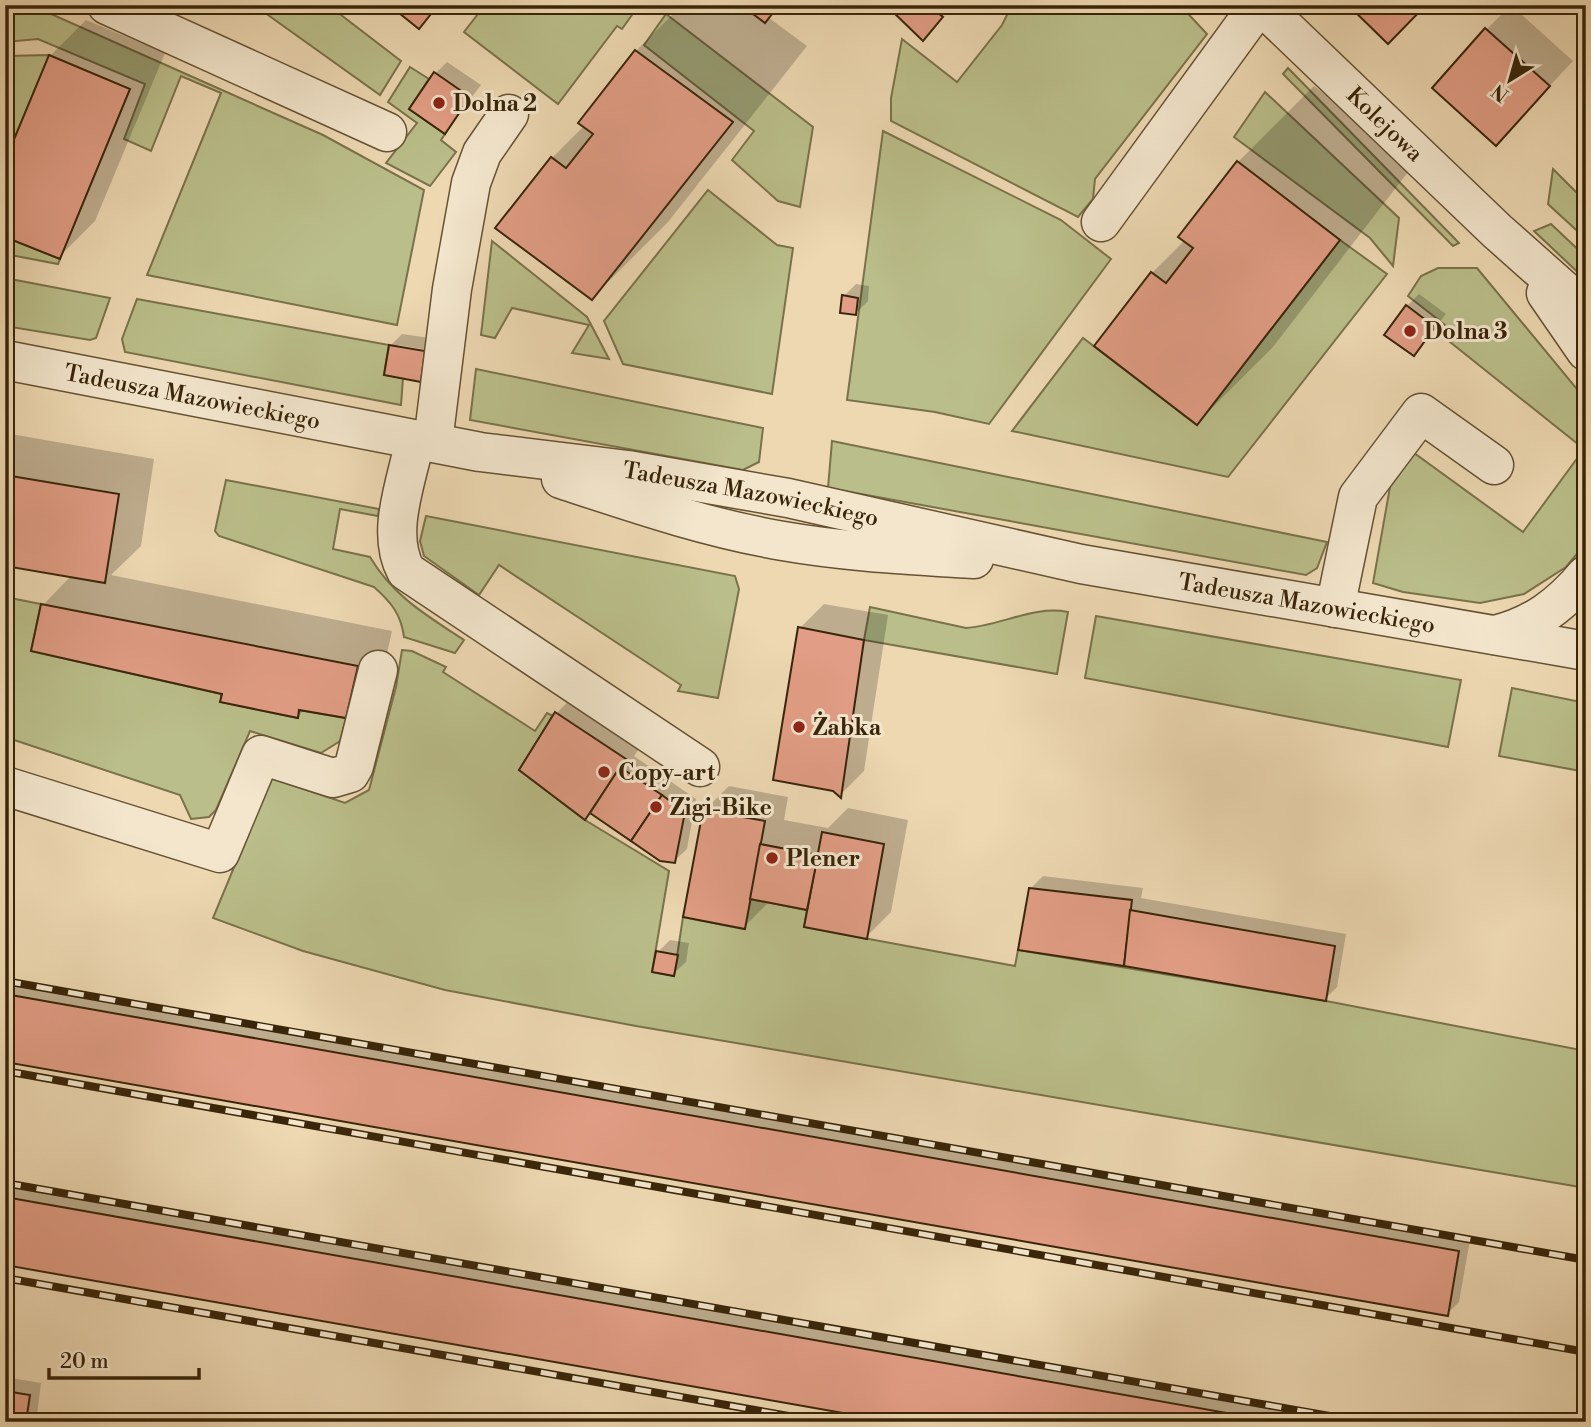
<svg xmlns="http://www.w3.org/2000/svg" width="1591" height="1427" viewBox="0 0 1591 1427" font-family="'Libre Bodoni',serif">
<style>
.green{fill:#babe8a;stroke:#7a724a;stroke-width:2}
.shadow{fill:#0003;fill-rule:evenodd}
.building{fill:#e19d85;stroke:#392509;stroke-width:2}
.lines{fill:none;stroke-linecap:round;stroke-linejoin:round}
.minor-casing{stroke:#665233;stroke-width:41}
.minor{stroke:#f3e6cd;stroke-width:38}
.rail-casing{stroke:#392509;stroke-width:8}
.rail{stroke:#f3e6cd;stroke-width:5;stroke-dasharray:16;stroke-linecap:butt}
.poi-dot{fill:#8f2418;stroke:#f3e6cd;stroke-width:2.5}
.labels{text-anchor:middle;stroke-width:6;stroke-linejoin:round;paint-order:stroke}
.poi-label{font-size:23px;font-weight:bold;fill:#392509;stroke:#f3e6cd;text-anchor:start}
.street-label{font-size:23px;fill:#392509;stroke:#f3e6cd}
</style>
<rect width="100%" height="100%" fill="#edd8b2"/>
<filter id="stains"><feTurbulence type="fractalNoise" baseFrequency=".00286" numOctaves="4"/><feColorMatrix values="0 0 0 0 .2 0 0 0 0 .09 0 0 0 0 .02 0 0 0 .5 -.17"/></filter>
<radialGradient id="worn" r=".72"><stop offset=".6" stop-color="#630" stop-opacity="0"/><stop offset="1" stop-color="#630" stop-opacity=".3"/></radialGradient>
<g class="green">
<polygon points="5,5 31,5 323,135 424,190 397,325 147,275 221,93 181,76 151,151 124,139 145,84 38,39 5,42"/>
<polygon points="274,5 328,5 401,61 380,95 268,15"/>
<polygon points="485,5 639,5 622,29 617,26 558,104 464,32"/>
<polygon points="1012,5 1180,5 1207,34 1095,179 1093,199 1078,217 891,121 891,98 902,39 957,82 1002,25"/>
<polygon points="666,14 813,127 800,207 778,201 732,160 754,131 644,45"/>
<polygon points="49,55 46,64 5,161 5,56"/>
<polygon points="410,67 429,79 409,109 445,134 441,140 456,152 430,186 386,163 417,123 388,102"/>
<polygon points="1288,68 1459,243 1453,246 1283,74"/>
<polygon points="1265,92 1399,218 1393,266 1370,238 1234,137"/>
<polygon points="883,131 1061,220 1111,259 989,424 935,412 847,400"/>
<polygon points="1553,169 1586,202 1586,239 1548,204"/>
<polygon points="708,190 777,245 793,248 772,394 623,364 604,321"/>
<polygon points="1551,224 1586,257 1586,280 1534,231"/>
<polygon points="5,237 60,259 58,264 5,254"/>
<polygon points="1340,240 1387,274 1228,477 1012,431 1083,338 1197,425"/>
<polygon points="492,241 587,317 609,359 572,353 589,325 512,308 495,338 481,335"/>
<polygon points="1438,268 1477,268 1586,400 1586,543 1566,567 1524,594 1480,603 1403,592 1373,583 1390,487 1414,453 1523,532 1584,449 1440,334 1445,325 1408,296 1421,276"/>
<polygon points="5,278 110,298 96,338 90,340 5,326"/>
<polygon points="137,299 389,345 384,375 403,378 401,405 125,352 122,339"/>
<polygon points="476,369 763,428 759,462 743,470 470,420"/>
<polygon points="832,441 1327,542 1317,568 1306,575 828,488"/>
<path d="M226,480L379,509L378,516L340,509L333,549L370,557C393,596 426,615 464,640L455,653L404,637C401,614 391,602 374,587L219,536L215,531Z"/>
<polygon points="426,516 735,576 739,589 718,698 678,691 681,685 499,565 479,595 424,556 420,541"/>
<polygon points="5,597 41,604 31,651 221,694 221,702 298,718 299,710 346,718 340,741 321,753 250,731 216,810 209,817 191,819 180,795 5,737"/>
<path d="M870,607L966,628C1000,626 1034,605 1068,612L1057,674L864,640Z"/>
<polygon points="1096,616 1461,680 1448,747 1085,678"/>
<polygon points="402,650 412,651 446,667 443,672 535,731 547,713 553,716 519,770 585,820 669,871 652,972 674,976 683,917 744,929 750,899 807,910 804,927 1015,966 1018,950 1326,1001 1586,1051 1586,1188 636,1026 445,990 303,951 213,918 271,778 345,803 369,790 396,687"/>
<polygon points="1512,688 1586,703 1586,772 1499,756"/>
</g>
<g class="shadow">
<polygon points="682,5 781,5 769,18 807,46 668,222 592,298 552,158 584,126 636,51"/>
<polygon points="896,5 953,5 923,38"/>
<polygon points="1511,5 1573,61 1496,143 1486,30"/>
<polygon points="86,20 165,53 95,221 59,257 50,56"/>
<polygon points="447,62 481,85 445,132 435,74"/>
<polygon points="1314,86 1415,163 1273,347 1197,423 1152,273 1185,240 1238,162"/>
<polygon points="856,284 869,286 868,301 856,313 844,296"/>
<polygon points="1419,294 1446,314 1414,354 1407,306"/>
<path d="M402,334L437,339L432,368L420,380L390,346ZM398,345L434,351V354L398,348Z"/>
<polygon points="5,433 154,459 141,546 111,575 392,631 381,681 345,716 305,709 298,716 223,692 43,605 71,576 5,565"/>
<polygon points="824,604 888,615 864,771 840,795 800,628"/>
<polygon points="581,688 649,734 634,756 696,799 687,849 674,861 661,859 521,770 557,713"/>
<polygon points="729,786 788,797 784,820 828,828 848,808 908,820 891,912 866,937 809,909 770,901 744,927 705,810"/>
<polygon points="1043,876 1143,888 1141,898 1346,934 1337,987 1325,999 1020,949 1031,888"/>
<polygon points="670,940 689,943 686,962 673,974 658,952"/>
<polygon points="5,981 1470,1240 1459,1302 1447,1314 5,1060"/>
<polygon points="5,1184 1355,1422 904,1422 5,1263"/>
<polygon points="5,1377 41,1383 36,1422 5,1422"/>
</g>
<g class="building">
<polygon points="389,5 438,5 419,29"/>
<polygon points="741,5 779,5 765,23"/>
<polygon points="894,5 928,5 943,17 923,41 891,10"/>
<polygon points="1348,5 1426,5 1388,44"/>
<polygon points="1485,28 1550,86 1496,146 1432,88"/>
<polygon points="635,50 733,122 592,300 495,228 551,157 566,168 593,134 578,123"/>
<polygon points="49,55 130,89 60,259 5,237 5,161"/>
<polygon points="434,72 470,97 445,134 409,109"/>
<polygon points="1237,161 1340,240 1197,425 1094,346 1151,272 1166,283 1193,248 1178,237"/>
<polygon points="842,295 858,298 856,315 840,313"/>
<polygon points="1406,305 1435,327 1414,356 1384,335"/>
<polygon points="389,345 425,351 421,382 384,375"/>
<polygon points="5,475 119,494 105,583 5,566"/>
<polygon points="41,604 358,666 346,718 299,710 298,718 220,702 222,694 31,651"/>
<polygon points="798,627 864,640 841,798 833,791 773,780"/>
<polygon points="555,712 626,759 585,820 519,770"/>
<polygon points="620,767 662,795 631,841 590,813"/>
<polygon points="662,795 685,812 675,863 660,861 631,841"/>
<polygon points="703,810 765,821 745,929 683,917"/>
<polygon points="822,832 884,844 867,939 804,927"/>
<polygon points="760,844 818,855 807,910 750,899"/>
<polygon points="1029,888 1132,900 1124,966 1018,950"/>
<polygon points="1130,910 1335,946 1326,1001 1124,966"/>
<polygon points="656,951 678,955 674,976 652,972"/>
<polygon points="5,994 1459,1251 1448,1316 5,1062"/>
<polygon points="5,1197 1278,1422 894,1422 5,1265"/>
<polygon points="5,1391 30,1395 26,1422 5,1422"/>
</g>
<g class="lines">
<g class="minor-casing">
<g id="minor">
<polyline points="107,5 387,132"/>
<path id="s1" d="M1261,5L1497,231L1586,310"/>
<polyline points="1101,222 1259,5"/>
<polyline points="1546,293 1586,351"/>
<path id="s2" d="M5,360L480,452L628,470L788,498L1081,564L1586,651"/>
<path d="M415,440C407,481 385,532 406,571L700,767"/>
<polyline points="433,442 452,289 471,183 482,153 509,114"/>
<path d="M561,479C634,503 707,528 783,541C846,552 910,555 974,559"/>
<polyline points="1335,608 1358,497 1421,413 1494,465"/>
<path d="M1495,635C1533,626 1561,605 1586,575"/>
<polyline points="5,786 220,853 261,755 333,778 350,773 354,766 378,670"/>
</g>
</g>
<use href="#minor" class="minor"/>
<g class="rail-casing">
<g id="rail">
<polyline points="5,981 1586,1260"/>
<polyline points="5,1071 1586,1352"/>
<polyline points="5,1183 1364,1422"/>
<polyline points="5,1278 823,1422"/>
</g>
</g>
<use href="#rail" class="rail"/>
</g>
<g class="poi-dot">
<circle cx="439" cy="103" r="7"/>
<circle cx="1410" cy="331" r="7"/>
<circle cx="799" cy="727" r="7"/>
<circle cx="604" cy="772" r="7"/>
<circle cx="656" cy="807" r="7"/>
<circle cx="772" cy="858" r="7"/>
</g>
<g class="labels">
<g class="poi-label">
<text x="453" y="111">Dolna 2</text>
<text x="1424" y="339">Dolna 3</text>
<text x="813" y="735">Żabka</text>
<text x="618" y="780">Copy-art</text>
<text x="670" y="815">Zigi-Bike</text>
<text x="786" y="866">Plener</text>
</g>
<g class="street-label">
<text dy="8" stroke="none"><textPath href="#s1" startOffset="172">Kolejowa</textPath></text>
<text dy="8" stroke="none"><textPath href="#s2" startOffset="191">Tadeusza Mazowieckiego</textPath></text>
<text dy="8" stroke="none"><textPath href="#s2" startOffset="758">Tadeusza Mazowieckiego</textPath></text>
<text dy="8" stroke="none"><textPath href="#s2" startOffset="1325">Tadeusza Mazowieckiego</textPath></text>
</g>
</g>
<rect width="1591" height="1427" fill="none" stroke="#edd8b2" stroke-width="28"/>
<rect x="7" y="7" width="1577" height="1413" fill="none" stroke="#392509" stroke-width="3.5"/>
<rect x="14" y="14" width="1563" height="1399" fill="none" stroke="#392509" stroke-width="2"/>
<g transform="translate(1510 80) rotate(217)" stroke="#f3e6cd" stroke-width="5" paint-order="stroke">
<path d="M0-5L12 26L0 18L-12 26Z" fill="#392509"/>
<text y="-10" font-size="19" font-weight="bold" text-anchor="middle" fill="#392509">N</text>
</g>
<path d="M49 1368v10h150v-10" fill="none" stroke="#392509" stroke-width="3.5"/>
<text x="60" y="1368" font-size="21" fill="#392509" stroke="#f3e6cd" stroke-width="5" paint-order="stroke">20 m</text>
<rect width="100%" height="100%" filter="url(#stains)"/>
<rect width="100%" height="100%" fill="url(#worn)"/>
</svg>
